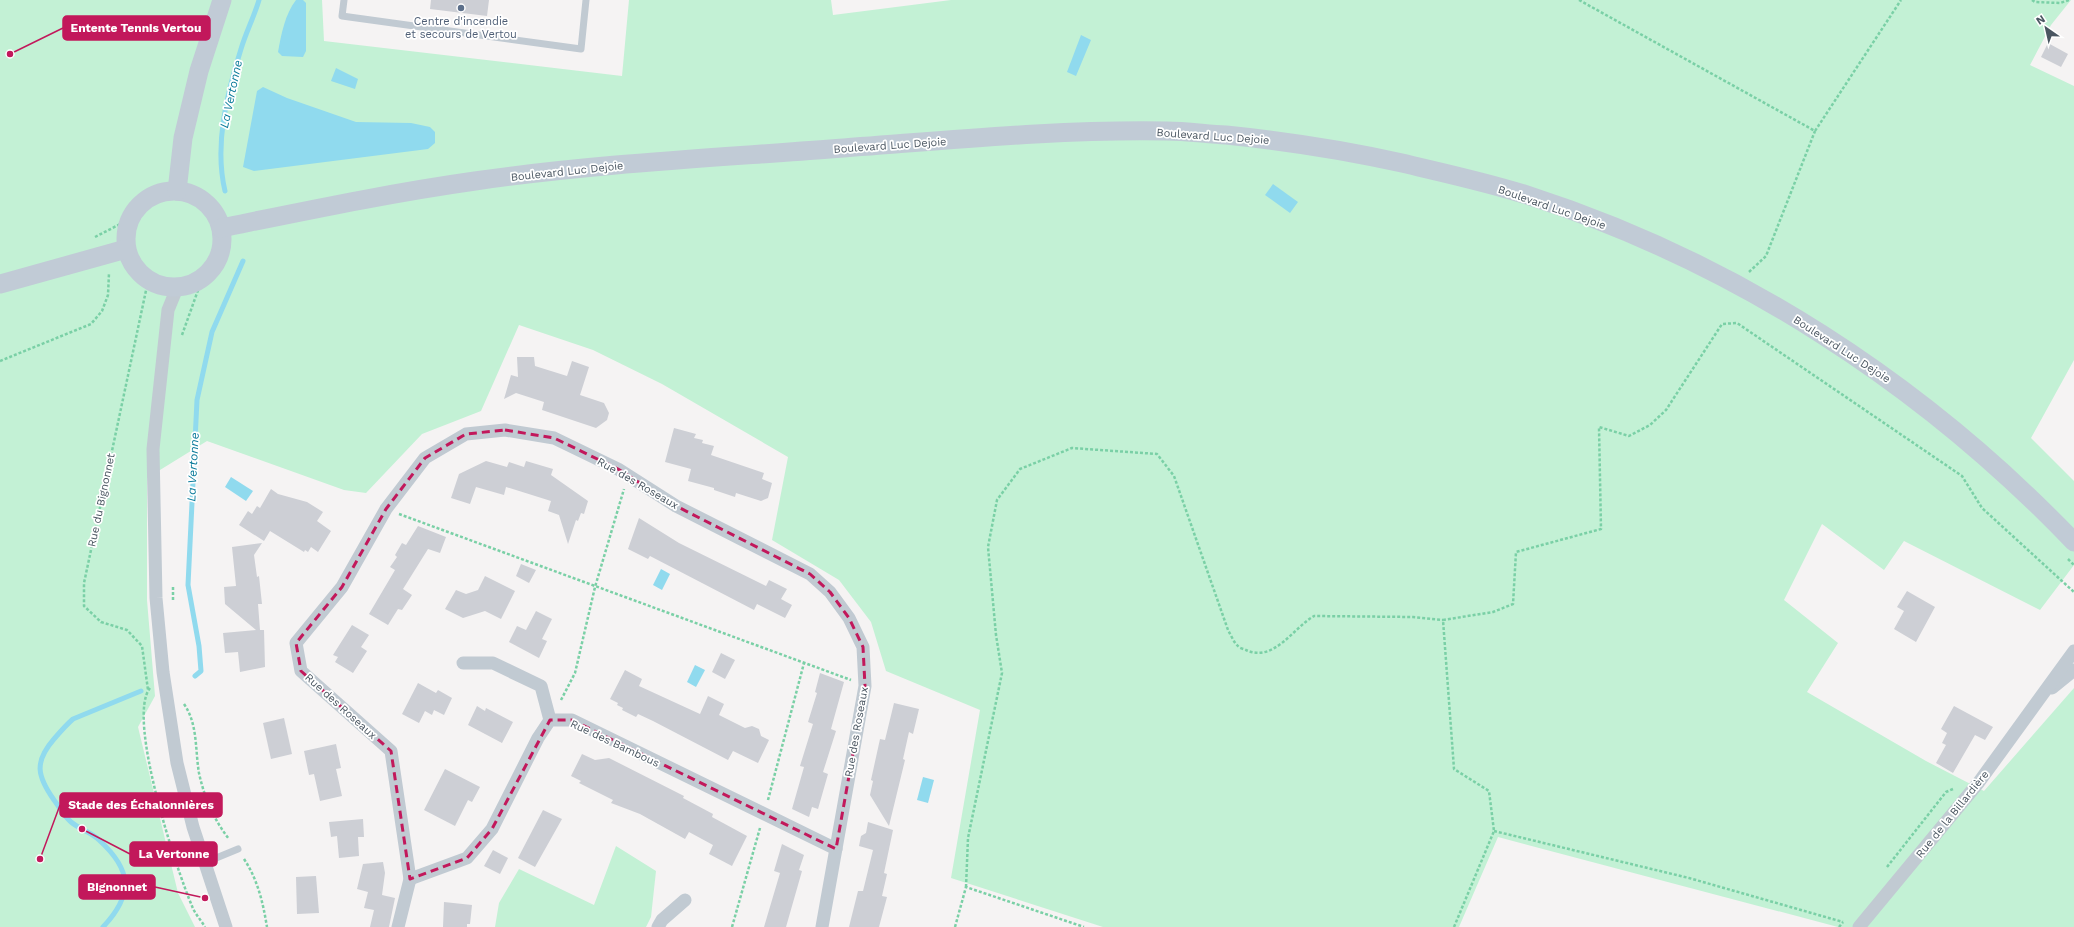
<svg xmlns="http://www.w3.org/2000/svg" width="2074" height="927" viewBox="0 0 2074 927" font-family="'Work Sans',sans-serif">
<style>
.green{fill:#c3f1d5}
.water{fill:#90daee}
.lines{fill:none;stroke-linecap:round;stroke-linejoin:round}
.stream{stroke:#90daee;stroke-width:5}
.building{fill:#cdcfd5}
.path{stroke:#7ad0a6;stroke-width:2.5;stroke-dasharray:3 2;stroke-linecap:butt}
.lane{stroke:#c1cad2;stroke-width:7}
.street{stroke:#c1cad2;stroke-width:13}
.secondary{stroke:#c1cbd6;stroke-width:19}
.marked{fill:none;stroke:#c2185b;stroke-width:3;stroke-dasharray:8 5;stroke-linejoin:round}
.service-dot{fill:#5c6f8a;stroke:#fff;stroke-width:1.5}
.labels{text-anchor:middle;stroke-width:3.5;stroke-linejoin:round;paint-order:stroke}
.service-label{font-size:11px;fill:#4e5e75;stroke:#fff}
.street-label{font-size:11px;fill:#4a5661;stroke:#fff}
.water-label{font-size:12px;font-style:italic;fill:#0c7c9b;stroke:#fff}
.leader{fill:none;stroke:#c2185b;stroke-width:1.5}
.callout-dot{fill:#c2185b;stroke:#fff;stroke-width:1.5}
.callout{fill:#c2185b;stroke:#c2185b;stroke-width:1.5}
.callout-label{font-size:12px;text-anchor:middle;font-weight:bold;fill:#fff}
</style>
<rect width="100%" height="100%" fill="#f5f3f3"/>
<g class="green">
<polygon points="0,0 322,0 324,41 622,76 629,0 831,0 833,15 951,0 2071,0 2051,25 2030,65 2074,86 2074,360 2031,438 2074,481 2074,565 2040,610 1904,541 1884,570 1822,524 1784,600 1838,643 1807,692 1926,761 1984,791 2074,688 2074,927 1838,927 1498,837 1459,927 1103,927 951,878 980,710 886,671 871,622 839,580 772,540 788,457 662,384 593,350 519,325 481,411 422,434 366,493 344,490 207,441 147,478 147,600 155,696 138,727 178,893 195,927 0,927"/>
<polygon points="616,846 656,871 651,917 646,927 495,927 499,903 519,869 594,905"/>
</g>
<g class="water">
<path d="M296,0H303L306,3V51L303,57L282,56L278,52C281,35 285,14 296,0Z"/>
<polygon points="1081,35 1091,40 1076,76 1067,72"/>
<polygon points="336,68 358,79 355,89 331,81"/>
<polygon points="263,87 287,98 356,122 411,123 430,127 435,132 435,143 428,149 254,171 243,167 257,91"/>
<polygon points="1273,184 1298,202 1290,213 1265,195"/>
<polygon points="231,477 253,491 246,501 225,487"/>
<polygon points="661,569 670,574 662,590 653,585"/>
<polygon points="695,665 705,670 696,687 687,682"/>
<polygon points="923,777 934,780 928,803 917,800"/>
</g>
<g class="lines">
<g class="stream">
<path d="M225,191C214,145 227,93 241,49C246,32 254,17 259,0"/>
<polyline points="195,676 201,671 199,646 188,585 197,400 212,332 243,261"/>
<path d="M103,927C134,894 132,870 99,840C91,832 79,829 71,822C63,815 60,808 54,800C37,776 34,762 54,739C60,732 66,725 73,719L141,691"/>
</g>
</g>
<g class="building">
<polygon points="431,0 489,0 487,16 430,9"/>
<polygon points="2048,43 2068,54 2061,67 2041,57"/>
<polygon points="517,357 534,357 535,366 567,376 572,361 589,367 580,395 604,403 609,413 607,420 596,428 542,410 544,402 516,393 504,399 511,375 518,377"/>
<polygon points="674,428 696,434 694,438 703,440 702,443 714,446 711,455 764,473 762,479 772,483 768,498 761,501 736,493 735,497 714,490 714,488 688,481 691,469 665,462"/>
<polygon points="486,461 507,467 509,462 524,467 526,461 553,469 551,475 588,501 584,514 581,513 578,521 576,520 568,544 559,515 548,511 551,501 506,487 504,495 476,487 470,504 451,498 459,474"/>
<polygon points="271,489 278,494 307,502 323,512 317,521 331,531 318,552 311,547 308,552 305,550 304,552 270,531 264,541 239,525 248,511 252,514 257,506 260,508"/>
<polygon points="639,518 679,543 766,586 769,580 787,589 781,599 792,605 785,618 757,604 754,610 650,556 648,559 628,549"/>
<polygon points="418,526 446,537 440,553 428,549 403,589 412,595 402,610 398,609 388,625 369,614 395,570 390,567 397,557 395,555 402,543 406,545"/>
<polygon points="262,543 254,555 257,577 259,576 262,604 258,604 260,630 264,630 265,667 240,672 238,652 225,653 223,633 256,630 225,604 224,587 236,586 232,547"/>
<polygon points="521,564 536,570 529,583 516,576"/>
<polygon points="485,576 515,591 501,619 485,611 463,618 445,609 456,590 466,594 478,590"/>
<polygon points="1907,591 1935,607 1916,642 1894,629 1904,611 1897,607"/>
<polygon points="536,611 552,619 542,639 547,641 539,658 509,642 517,626 526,630"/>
<polygon points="352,625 369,635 361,647 367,651 353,673 335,662 338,657 333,655"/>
<polygon points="721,653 735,660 725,679 712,672"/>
<polygon points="625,670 642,679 639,686 700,714 708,696 724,704 719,715 745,728 752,726 759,729 761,736 769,740 758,763 733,751 728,760 653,721 638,714 636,717 622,710 623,708 617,705 618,703 610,699"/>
<polygon points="820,673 844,682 831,729 836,731 823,772 828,774 818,809 812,807 809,817 792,809 804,767 800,766 813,724 808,722 817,693 815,692"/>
<polygon points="418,683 436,693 438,690 452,698 444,715 434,710 432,715 425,711 419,723 402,714"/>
<polygon points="894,703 919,709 913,734 909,732 903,759 905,760 889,826 870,795 873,781 871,780 880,739 885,740"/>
<polygon points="477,706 485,711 486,708 513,722 502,743 468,725"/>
<polygon points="1954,706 1993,727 1985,740 1975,735 1953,773 1936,763 1946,745 1942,743 1947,733 1941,729"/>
<polygon points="284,718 292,754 271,759 263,723"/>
<polygon points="336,744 341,768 336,769 342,796 320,801 314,774 309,775 304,751"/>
<polygon points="582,754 595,760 609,758 684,796 683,798 713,814 712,817 747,836 732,866 709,854 713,845 689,832 685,839 640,814 611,803 613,800 579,783 581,781 571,776"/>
<polygon points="445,769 480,787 472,802 468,800 455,826 424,810"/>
<polygon points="543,810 562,819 535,867 518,858"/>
<polygon points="363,819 364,837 358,837 359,856 339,858 337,836 331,837 329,822"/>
<polygon points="868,822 893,830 884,873 887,874 882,896 887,897 879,927 849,927 858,891 863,891 873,850 859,846 861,836 866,833"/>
<polygon points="782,844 804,855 799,870 802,871 786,927 764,927 780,873 774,871"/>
<polygon points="493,850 508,858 500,874 484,866"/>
<polygon points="383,862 385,873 382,895 395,898 389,927 370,927 374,910 364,908 368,892 357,889 363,864"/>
<polygon points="316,876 319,913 297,914 296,877"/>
<polygon points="444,902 472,905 470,924 467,924 467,927 443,927"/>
</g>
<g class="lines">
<g class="path">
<polyline points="1579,0 1815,131 1901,0"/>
<polyline points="2032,0 2035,2 2060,3 2069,0"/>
<polyline points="212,209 221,208"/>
<polyline points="95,237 130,219"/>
<polyline points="1749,272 1766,256 1815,131"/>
<polyline points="148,281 84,583 84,606 101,622 127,630 142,646 148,690"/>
<polyline points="182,335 202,279"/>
<polyline points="0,361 91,324 102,311 108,295 109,273"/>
<polyline points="399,514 851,680"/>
<polyline points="2068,559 2074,565"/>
<polyline points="173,587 173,602"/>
<path d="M150,688C126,718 177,871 192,906C195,914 201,920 205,927"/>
<polyline points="561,700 575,673 595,587 624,489"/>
<path d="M184,704C198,724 195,750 199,773C204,797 214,820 229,839"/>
<polyline points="768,800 804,663"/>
<polyline points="1494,831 1689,878 1843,922"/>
<path d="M244,859C258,880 263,903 267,927"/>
<polyline points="1887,867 1946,792 1953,789"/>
<path d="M966,887L968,838L1002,673L996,635L988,547L997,500L1020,469L1072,448L1157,454L1174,476L1228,630C1231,635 1234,643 1238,646C1239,648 1244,649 1246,650C1274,663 1293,628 1314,616L1413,617L1443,620"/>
<polyline points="732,927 760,828"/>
<polyline points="955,927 966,887 1084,927"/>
<polyline points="1454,927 1494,831 1489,791 1454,769 1443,620 1493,612 1513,604 1516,552 1601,529 1599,427 1629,436 1650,425 1666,410 1722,324 1737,323 1962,476 1982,508 2074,592"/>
<polyline points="1839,927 1843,922"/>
</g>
<g class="lane">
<polyline points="344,0 342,16 581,49 586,0"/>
<polyline points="204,863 238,849"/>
</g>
<g class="street">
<polyline points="177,288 168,310 153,449 156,598 163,672 177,763 193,827 226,927"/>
<polyline points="463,663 493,663 541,686 550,720"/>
<polyline points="2052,688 2074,670"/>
<polyline points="410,879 467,858 492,829 538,738 550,720 572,720 836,849"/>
<polyline points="398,927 410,879 391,751 301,671 296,643 342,587 386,509 425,458 466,434 505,430 554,438 618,469 676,506 810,574 830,592 849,618 863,647 865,686 822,927"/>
<polyline points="658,927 662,920 685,900"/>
<polyline points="1859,927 1979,782 2074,651"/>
</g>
<g class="secondary">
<circle cx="174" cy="239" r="48"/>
<polyline points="177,191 183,138 199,71 222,0"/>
<path d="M221,228C305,211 390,193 475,181C592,164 712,158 830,149C942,141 1055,129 1167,131C1186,131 1206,134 1226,135C1285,141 1344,150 1402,163C1444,173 1486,182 1527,195C1735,262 1923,384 2074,542"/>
<polyline points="0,284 126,249"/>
</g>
</g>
<path class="marked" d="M505,430L554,438L618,469L676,506L810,574L830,592L849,618L863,647L865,686L836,849L572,720H550L492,829L467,858L410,879L391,751L301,671L296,643L342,587L386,509L425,458L466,434Z"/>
<circle class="service-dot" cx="461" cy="8" r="4"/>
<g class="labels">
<g class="service-label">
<text x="461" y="25">Centre d'incendie<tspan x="461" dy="13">et secours de Vertou</tspan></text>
</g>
<g class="street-label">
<text transform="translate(1213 136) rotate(4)" y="4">Boulevard Luc Dejoie</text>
<text transform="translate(890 145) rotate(-4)" y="4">Boulevard Luc Dejoie</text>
<text transform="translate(567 171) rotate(-6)" y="4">Boulevard Luc Dejoie</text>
<text transform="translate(1552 207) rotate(19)" y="4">Boulevard Luc Dejoie</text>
<text transform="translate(1842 349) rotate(33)" y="4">Boulevard Luc Dejoie</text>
<text transform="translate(638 483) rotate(30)" y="4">Rue des Roseaux</text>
<text transform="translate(101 500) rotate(-78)" y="4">Rue du Bignonnet</text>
<text transform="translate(341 706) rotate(42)" y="4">Rue des Roseaux</text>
<text transform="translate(856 732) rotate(-80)" y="4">Rue des Roseaux</text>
<text transform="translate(615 743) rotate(25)" y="4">Rue des Bambous</text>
<text transform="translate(1952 814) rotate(-51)" y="4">Rue de la Billardière</text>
</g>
<g class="water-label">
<text transform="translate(231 94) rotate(-78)" y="4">La Vertonne</text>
<text transform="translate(193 467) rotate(-87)" y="4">La Vertonne</text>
</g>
</g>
<path class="leader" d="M10 54L63 28M40 859L60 805M82 829L130 854M205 898L155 887"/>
<g class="callout-dot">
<circle cx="10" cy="54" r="4"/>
<circle cx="40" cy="859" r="4"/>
<circle cx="82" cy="829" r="4"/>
<circle cx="205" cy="898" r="4"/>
</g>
<g class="callout">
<rect x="63" y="16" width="147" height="24" rx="4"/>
<rect x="60" y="793" width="162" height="24" rx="4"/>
<rect x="130" y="842" width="87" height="24" rx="4"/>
<rect x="79" y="875" width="76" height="24" rx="4"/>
</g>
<g class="callout-label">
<text x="136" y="32">Entente Tennis Vertou</text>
<text x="141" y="809">Stade des Échalonnières</text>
<text x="174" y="858">La Vertonne</text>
<text x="117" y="891">Bignonnet</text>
</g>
<g transform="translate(2046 28) rotate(326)" stroke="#ffffff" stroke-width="3" paint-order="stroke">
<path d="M0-3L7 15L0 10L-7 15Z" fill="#4a5661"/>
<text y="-6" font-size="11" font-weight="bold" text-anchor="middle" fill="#4a5661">N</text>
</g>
</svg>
